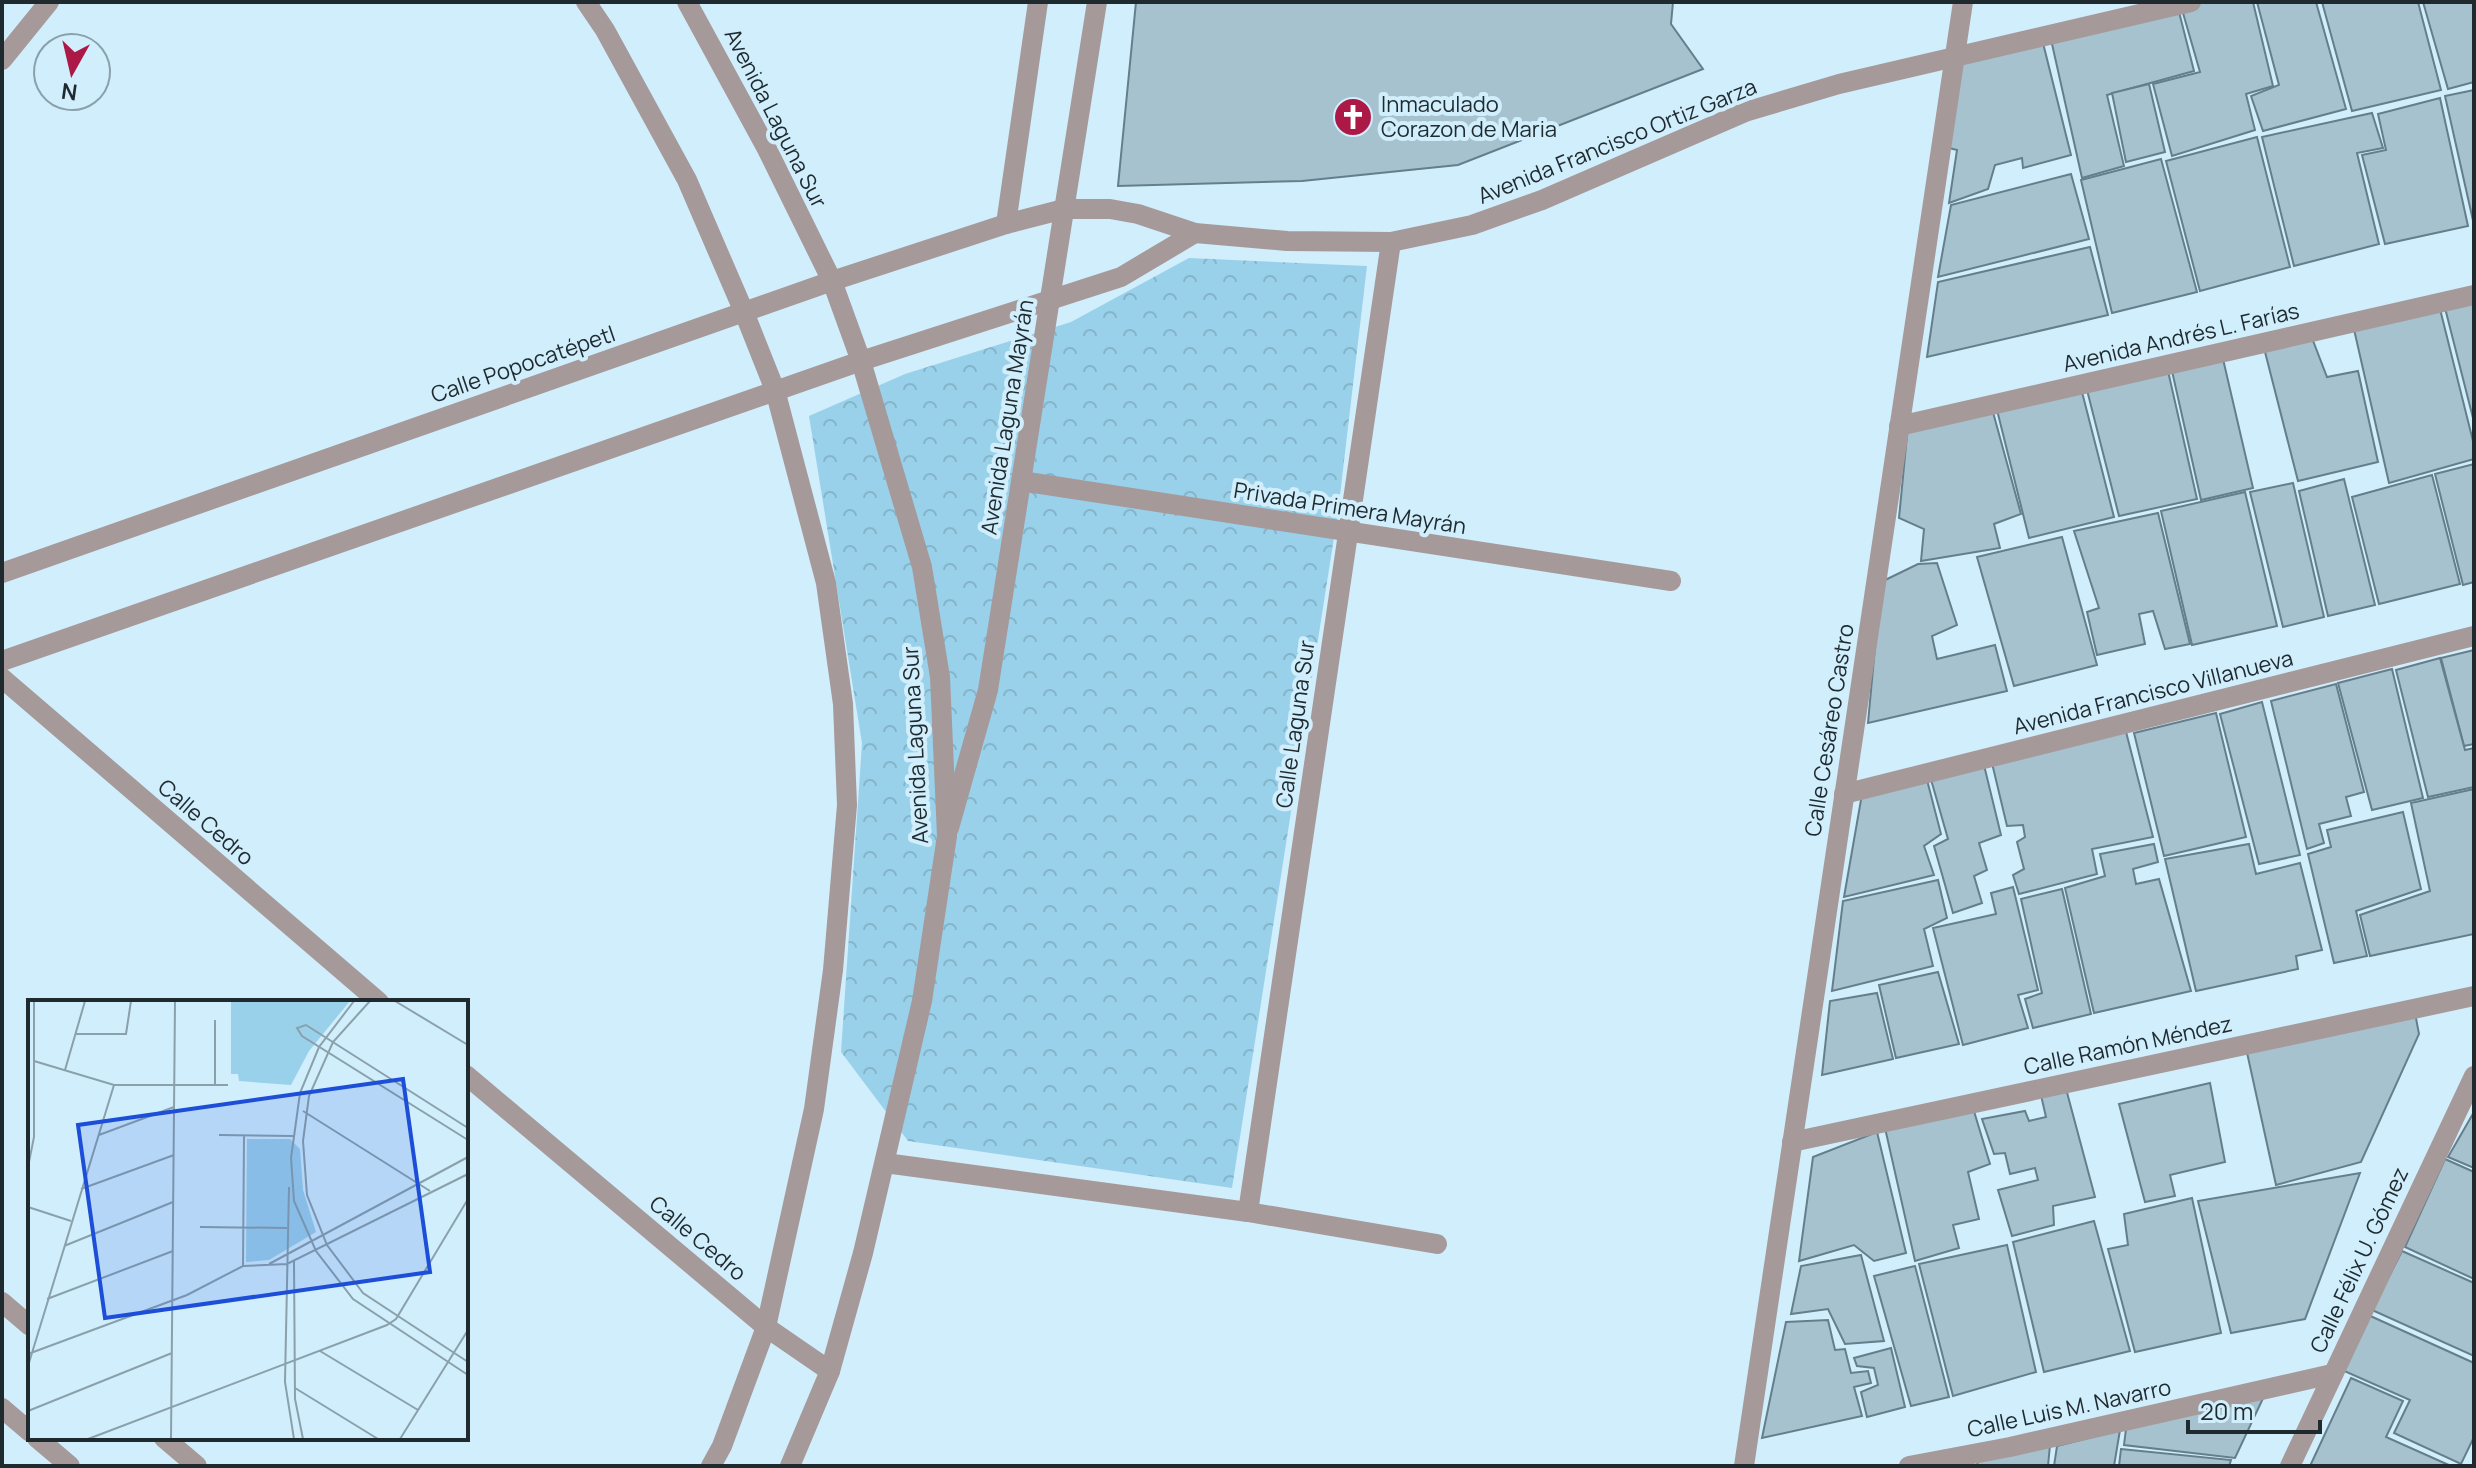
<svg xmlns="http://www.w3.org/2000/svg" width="2476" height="1468" viewBox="0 0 2476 1468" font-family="Manrope,sans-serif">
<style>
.forest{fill:url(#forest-crowns)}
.building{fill:#a6c2cf;stroke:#647f8b;stroke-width:2}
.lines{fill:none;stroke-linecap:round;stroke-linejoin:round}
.minor{stroke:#a6999a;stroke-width:20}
.tertiary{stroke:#a6999a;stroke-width:20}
.labels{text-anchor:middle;stroke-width:8;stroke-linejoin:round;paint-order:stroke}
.poi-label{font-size:22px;fill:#1f2a2f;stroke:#d1eefc;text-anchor:start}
.street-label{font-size:22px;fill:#1f2a2f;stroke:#d1eefc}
.inset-road{fill:none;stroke:#8aa0aa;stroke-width:2}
.view{fill:#1d4ed8;fill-opacity:0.15;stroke:#1d4ed8;stroke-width:4}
.inset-edge{fill:none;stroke:#1f2a2f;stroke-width:4}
</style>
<defs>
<pattern id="forest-crowns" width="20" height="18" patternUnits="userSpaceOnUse" patternTransform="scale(2)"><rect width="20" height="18" fill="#9ad1ea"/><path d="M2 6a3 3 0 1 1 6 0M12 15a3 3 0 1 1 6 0" fill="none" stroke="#84b4c9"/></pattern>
</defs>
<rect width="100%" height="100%" fill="#d1eefc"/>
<polygon class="forest" points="1189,258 1367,266 1338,512 1232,1188 908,1141 841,1052 862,743 809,416 905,374 1071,322"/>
<g class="building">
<polygon points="1136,2 1673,2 1671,24 1703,69 1458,165 1302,181 1118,186"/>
<polygon points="2196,2 2253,2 2273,86 2246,94 2255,130 2172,156 2153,84 2200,72 2181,6"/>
<polygon points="2257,2 2316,2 2346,109 2263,131 2251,96 2279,85"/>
<polygon points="2322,2 2418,2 2441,90 2352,111"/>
<polygon points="2423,2 2474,2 2474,82 2448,89"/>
<polygon points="2178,8 2194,71 2107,95 2124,166 2082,178 2050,35"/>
<polygon points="2042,39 2071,155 2023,168 2022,158 1995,165 1988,189 1949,203 1957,150 1945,147 1955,59"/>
<polygon points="2149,84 2165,152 2126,162 2112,93"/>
<polygon points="2474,90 2474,225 2445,96"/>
<polygon points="2440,98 2468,226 2385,244 2362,155 2386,150 2378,114"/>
<polygon points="2372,113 2383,148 2357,153 2379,244 2294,266 2262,137"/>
<polygon points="2257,137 2290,267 2200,291 2166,161"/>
<polygon points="2161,159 2197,292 2112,313 2081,180"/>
<polygon points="2071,174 2089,239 1938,277 1951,205"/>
<polygon points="2090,247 2108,315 1927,357 1938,282"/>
<polygon points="2474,298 2474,422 2444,304"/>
<polygon points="2439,305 2474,445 2474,459 2389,483 2353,325"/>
<polygon points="2312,338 2327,377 2358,371 2378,462 2298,481 2264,348"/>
<polygon points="2223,359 2253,488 2201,500 2172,371"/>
<polygon points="2168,371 2197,499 2119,516 2087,390"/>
<polygon points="2082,392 2114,517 2029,538 1997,410"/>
<polygon points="1991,405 2021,514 1994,524 2000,548 1921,561 1924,529 1899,518 1908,425"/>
<polygon points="2474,464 2474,582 2463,585 2435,474"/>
<polygon points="2432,475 2460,584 2379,604 2352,497"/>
<polygon points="2344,479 2375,605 2328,616 2299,491"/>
<polygon points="2293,483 2324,617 2283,627 2250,492"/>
<polygon points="2245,492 2277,626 2192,645 2161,511"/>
<polygon points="2158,513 2190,644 2165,649 2153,611 2139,614 2145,644 2097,655 2087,612 2099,608 2074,531"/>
<polygon points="2062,537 2097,665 2014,686 1977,557"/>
<polygon points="1937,563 1957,625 1932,636 1937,659 1995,645 2007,691 1868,723 1881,582 1918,564"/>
<polygon points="2474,650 2474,744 2464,746 2441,658"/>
<polygon points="2440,658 2465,750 2474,748 2474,787 2428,797 2396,670"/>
<polygon points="2392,669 2423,798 2372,810 2338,683"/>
<polygon points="2336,684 2364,792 2346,797 2351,816 2319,824 2324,843 2307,849 2271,701"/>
<polygon points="2262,702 2300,855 2259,864 2220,714"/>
<polygon points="2216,713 2246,837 2164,856 2134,733"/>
<polygon points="2124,724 2153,837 2092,849 2097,874 2019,894 2013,875 2024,869 2017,842 2025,837 2023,825 2007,826 1991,759"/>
<polygon points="1983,761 2001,835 1979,843 1987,870 1974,876 1982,903 1953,913 1934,846 1948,839 1930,776"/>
<polygon points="1926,776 1941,834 1924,846 1934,875 1844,897 1862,794"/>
<polygon points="2474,789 2474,934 2370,956 2360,915 2430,891 2411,803"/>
<polygon points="2403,812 2421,889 2356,911 2367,956 2334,963 2308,854 2331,847 2327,830"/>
<polygon points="2154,844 2158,862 2133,869 2136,884 2159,879 2191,991 2094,1013 2065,888 2105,876 2100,854"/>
<polygon points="2249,844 2256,874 2300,863 2322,950 2296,956 2298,969 2196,991 2165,859"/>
<polygon points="1938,880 1947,918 1924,929 1933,966 1832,991 1843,901"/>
<polygon points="2013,887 2038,990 2018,995 2028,1028 1963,1045 1933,928 1996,914 1991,893"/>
<polygon points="2062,889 2091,1014 2033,1028 2025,999 2042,993 2021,899"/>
<polygon points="1938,972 1959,1044 1896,1058 1879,985"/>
<polygon points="1877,993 1893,1059 1822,1075 1830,1001"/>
<polygon points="2415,1013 2419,1034 2361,1162 2276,1185 2246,1048"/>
<polygon points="2210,1083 2225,1162 2170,1175 2175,1196 2145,1202 2119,1104"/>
<polygon points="2065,1085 2095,1197 2053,1206 2054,1225 2012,1236 1998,1190 2038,1180 2035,1168 2010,1174 2005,1153 1994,1154 1982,1119 2025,1111 2029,1121 2046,1117 2040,1091"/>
<polygon points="1973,1108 1990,1164 1968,1172 1979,1219 1953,1225 1959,1248 1915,1261 1885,1128"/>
<polygon points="2474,1112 2474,1168 2448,1157"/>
<polygon points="1877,1132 1906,1253 1874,1261 1854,1245 1799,1261 1813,1157"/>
<polygon points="2445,1159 2474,1172 2474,1279 2405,1247"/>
<polygon points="2360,1173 2305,1319 2231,1333 2198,1201"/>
<polygon points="2192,1198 2221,1333 2135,1352 2108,1249 2128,1245 2124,1214"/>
<polygon points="2094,1221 2130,1351 2044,1372 2013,1242"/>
<polygon points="2007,1245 2036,1372 1953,1396 1919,1264"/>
<polygon points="2402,1251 2474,1283 2474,1356 2372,1310"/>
<polygon points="1861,1255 1884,1341 1845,1344 1828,1309 1791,1314 1801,1266"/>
<polygon points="1915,1266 1949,1397 1911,1406 1874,1276"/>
<polygon points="2366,1314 2474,1363 2474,1437 2461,1464 2394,1433 2410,1400 2342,1370"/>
<polygon points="1828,1320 1835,1350 1845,1349 1851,1373 1868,1371 1871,1383 1854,1387 1862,1416 1762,1438 1786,1322"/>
<polygon points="1891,1348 1905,1407 1867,1417 1861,1392 1878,1385 1874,1368 1857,1366 1854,1358"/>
<polygon points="2351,1378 2403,1401 2386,1437 2451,1466 2310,1466"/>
<polygon points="2265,1394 2235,1458 2124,1445 2126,1429"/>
<polygon points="2120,1430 2114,1466 2054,1466 2057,1446"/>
<polygon points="2050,1445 2048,1466 1977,1466 1978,1459"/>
<polygon points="2121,1449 2231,1460 2229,1466 2119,1466"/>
</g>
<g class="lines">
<g class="minor">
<polyline points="2,60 49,2"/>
<polyline points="1006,224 1038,2"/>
<polyline points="832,281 1006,224 1064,209 1110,209 1138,214 1195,233 1287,241 1391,242 1472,225 1542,200 1745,112 1839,84 2191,2"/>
<polyline points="861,361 1121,277 1195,233"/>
<polyline points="1899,426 2474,295"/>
<polyline points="1021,481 1671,581"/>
<polyline points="2,678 379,1002"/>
<polyline points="1844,794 2474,636"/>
<polyline points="949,828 988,690 1097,2"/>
<polyline points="466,1075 766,1327 830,1371"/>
<polyline points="1792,1142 2474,996"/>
<polyline points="885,1163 1248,1212 1437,1244"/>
<polyline points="1248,1212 1391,242"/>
<polyline points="2,1302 30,1326"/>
<polyline points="2,1408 30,1432"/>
<polyline points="37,1438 70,1466"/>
<polyline points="164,1438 197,1466"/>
<polyline points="1744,1466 1963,2"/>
<polyline points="1909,1466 2010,1447 2332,1374"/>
<polyline points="2290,1466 2474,1076"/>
</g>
<g class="tertiary">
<polyline points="586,2 605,30 687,180 744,312 775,390 826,583 843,704 847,805 833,970 814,1109 766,1327 722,1446 711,1466"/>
<polyline points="687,2 767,149 832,281 861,361 922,567 940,677 947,836 922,1001 863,1253 830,1371 790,1466"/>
<polyline points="2,573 832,281"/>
<polyline points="2,661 861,361"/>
</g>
</g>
<defs>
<g id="church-disc" transform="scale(2)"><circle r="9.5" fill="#ac1946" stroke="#d1eefc"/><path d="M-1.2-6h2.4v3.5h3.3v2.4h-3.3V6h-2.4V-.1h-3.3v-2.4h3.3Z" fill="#fff"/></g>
</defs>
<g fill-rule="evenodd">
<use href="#church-disc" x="1353" y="117"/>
</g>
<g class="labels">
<g class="poi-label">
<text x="1381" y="112">Inmaculado<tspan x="1381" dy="25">Corazon de Maria</tspan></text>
</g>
<g class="street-label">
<text transform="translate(776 118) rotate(63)" y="8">Avenida Laguna Sur</text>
<text transform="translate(1617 141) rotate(-22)" y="8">Avenida Francisco Ortiz Garza</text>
<text transform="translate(2181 337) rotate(-13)" y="8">Avenida Andrés L. Farías</text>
<text transform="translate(523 364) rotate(-19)" y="8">Calle Popocatépetl</text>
<text transform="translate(1007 417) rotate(-81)" y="8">Avenida Laguna Mayrán</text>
<text transform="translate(1350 508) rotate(9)" y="8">Privada Primera Mayrán</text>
<text transform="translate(2153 692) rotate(-14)" y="8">Avenida Francisco Villanueva</text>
<text transform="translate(1295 724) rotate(-82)" y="8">Calle Laguna Sur</text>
<text transform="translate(1829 730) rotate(-81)" y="8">Calle Cesáreo Castro</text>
<text transform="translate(915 745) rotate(-93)" y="8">Avenida Laguna Sur</text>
<text transform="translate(206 822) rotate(41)" y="8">Calle Cedro</text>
<text transform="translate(2128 1045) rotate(-12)" y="8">Calle Ramón Méndez</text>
<text transform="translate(698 1238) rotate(40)" y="8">Calle Cedro</text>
<text transform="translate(2359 1260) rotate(-65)" y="8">Calle Félix U. Gómez</text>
<text transform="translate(2069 1408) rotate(-12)" y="8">Calle Luis M. Navarro</text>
</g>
</g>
<g transform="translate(28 1000)">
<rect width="440" height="440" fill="#d1eefc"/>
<path d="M203,1H322L281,51L263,85L211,81L210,74H203ZM219,139H262L272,149L275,190L288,232L241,260L218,262Z" fill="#9ad1ea"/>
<path class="inset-road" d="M326,1L291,47L272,93L263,158L266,201L288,251L325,299L440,375M342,1L305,42L281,96L275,141L279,195L299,245L335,293L440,362M367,1L440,45M187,20V85M48,34H98L103,1M6,61L86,85H200M37,70L57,1M275,111L402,191M440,128L278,25L269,28L274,36L440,140M71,135L146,107M191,135L265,136M0,167L6,137V1M261,187L257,382L266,439M53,189L146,155M0,207L43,221M172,227L259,228M36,246L145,202M266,261L267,399L275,439M241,264L440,157M215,266L216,136M19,299L145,251M292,351L390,410M0,354L159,295L215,266L259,264L440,174M0,366L86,85M267,388L350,439M0,411L144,353M60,439L359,325L368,319L440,199M143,439L147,1M372,439L440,330"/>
<path class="view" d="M375,79L402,272L77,318L50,125Z"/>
<rect width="440" height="440" class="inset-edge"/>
</g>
<rect width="2476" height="1468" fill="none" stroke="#1f2a2f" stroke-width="8"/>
<g transform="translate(72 72) rotate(188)"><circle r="38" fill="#d1eefc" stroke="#8aa0aa" stroke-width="2"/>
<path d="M0-6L14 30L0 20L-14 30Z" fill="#ac1946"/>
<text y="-12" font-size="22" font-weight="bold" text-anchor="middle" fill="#1f2a2f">N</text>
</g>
<path d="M2188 1420v12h132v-12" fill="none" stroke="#1f2a2f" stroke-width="4"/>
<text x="2200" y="1420" font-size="24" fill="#1f2a2f" stroke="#d1eefc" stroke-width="6" paint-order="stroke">20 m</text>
</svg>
